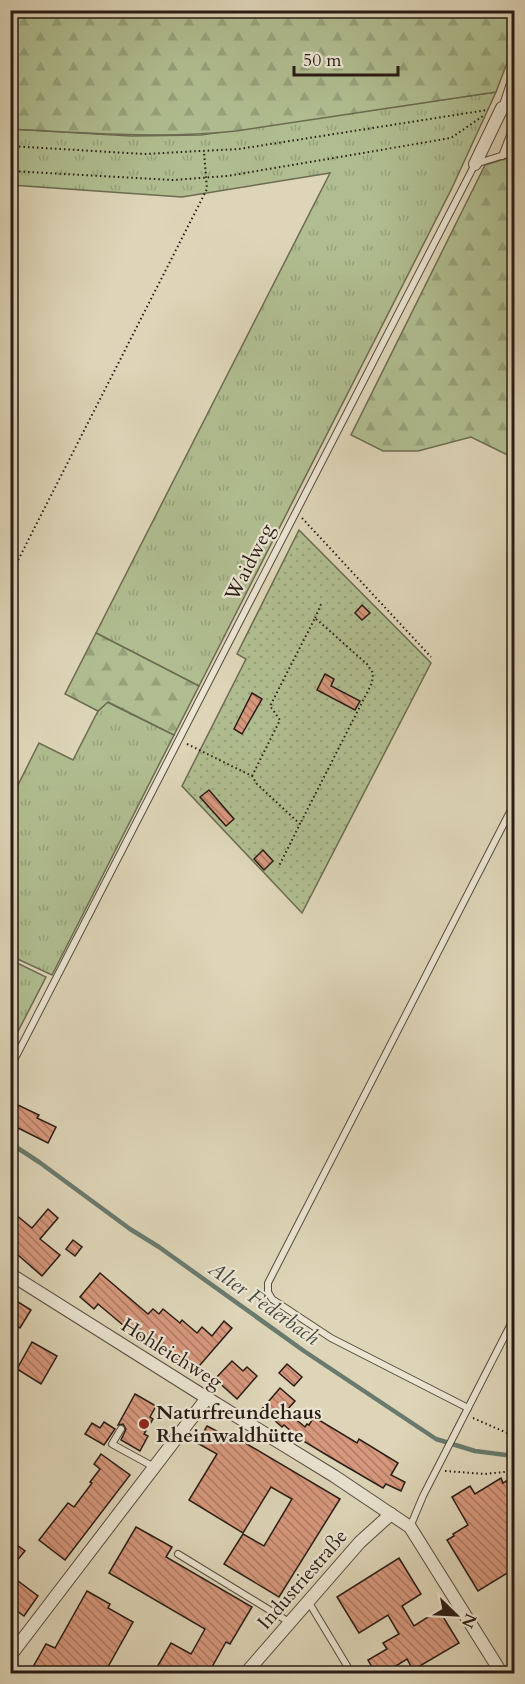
<svg xmlns="http://www.w3.org/2000/svg" width="525" height="1684" viewBox="0 0 525 1684" font-family="Cardo,serif">
<style>
.grass{fill:url(#grass-tufts);stroke:#6c6c52;stroke-width:1.5}
.forest{fill:url(#forest-firs);stroke:#6c6c52;stroke-width:1.5}
.garden{fill:url(#garden-dots);stroke:#6c6c52;stroke-width:1.5}
.lines{fill:none;stroke-linecap:round;stroke-linejoin:round}
.stream{stroke:#697a6e;stroke-width:4.5}
.building{fill:url(#building-back-hatch);stroke:#291b15;stroke-width:1.5}
.lane-casing{stroke:#564a3e;stroke-width:8}
.street-casing{stroke:#564a3e;stroke-width:14}
.path{stroke:#291b15;stroke-width:2;stroke-dasharray:1.5 3;stroke-linecap:butt}
.lane{stroke:#eae4d1;stroke-width:6}
.street{stroke:#eae4d1;stroke-width:12}
.poi-dot{fill:#8f2418;stroke:#eae4d1;stroke-width:2}
.labels{text-anchor:middle;stroke-width:4.5;stroke-linejoin:round;paint-order:stroke}
.street-label{font-size:20px;fill:#291b15;stroke:#eae4d1}
.poi-label{font-size:20px;font-weight:bold;fill:#291b15;stroke:#eae4d1;text-anchor:start}
.water-label{font-size:21px;font-style:italic;fill:#494a41;stroke:#eae4d1}
</style>
<defs>
<pattern id="grass-tufts" width="24" height="20" patternUnits="userSpaceOnUse" patternTransform="scale(1.5)"><rect width="24" height="20" fill="#b0bd90"/><path d="M3 7l-1-3M5 7V3M7 7l1-3M15 17l-1-3M17 17v-4M19 17l1-3" fill="none" stroke="#97a27b"/></pattern>
<pattern id="forest-firs" width="22" height="20" patternUnits="userSpaceOnUse" patternTransform="scale(1.5)"><rect width="22" height="20" fill="#b0bd90"/><path d="M5 1l3.5 6h-7zM16 11l3.5 6h-7z" fill="#97a27b"/></pattern>
<pattern id="garden-dots" width="8" height="8" patternUnits="userSpaceOnUse" patternTransform="scale(1.5)"><rect width="8" height="8" fill="#b0bd90"/><path d="M2 2h.1M6 6h.1" fill="none" stroke="#97a27b" stroke-width="1.8" stroke-linecap="round"/></pattern>
<pattern id="building-back-hatch" width="6" height="6" patternUnits="userSpaceOnUse" patternTransform="scale(1.5)"><rect width="6" height="6" fill="#d7987d"/><path d="M-1 5l2 2M0 0l6 6M5-1l2 2" fill="none" stroke="#ae7b65"/></pattern>
</defs>
<rect width="100%" height="100%" fill="#ded5b8"/>
<filter id="stains"><feTurbulence type="fractalNoise" baseFrequency=".00333" numOctaves="4"/><feColorMatrix values="0 0 0 0 .2 0 0 0 0 .09 0 0 0 0 .02 0 0 0 .5 -.17"/></filter>
<radialGradient id="worn" r=".72"><stop offset=".6" stop-color="#630" stop-opacity="0"/><stop offset="1" stop-color="#630" stop-opacity=".3"/></radialGradient>
<g class="grass">
<polygon points="496,92 452,188 199,686 96,633 330,173 182,197 11,185 10,129 131,136 201,135"/>
<polygon points="107,702 174,735 52,975 11,956 11,799 39,743 73,760 98,711"/>
<polygon points="11,960 46,977 11,1045"/>
</g>
<g class="forest">
<path d="M10,11H514V60L509,58L496,92L236,131C160,139 86,133 11,129Z"/>
<polygon points="514,156 514,458 471,437 418,451 383,451 351,435 485,165"/>
<polygon points="96,633 199,686 174,735 108,702 98,711 65,694"/>
</g>
<polygon class="garden" points="299,530 431,663 302,913 182,786 246,659 237,654"/>
<g class="lines">
<polyline class="stream" points="10,1143 39,1162 130,1229 159,1247 304,1351 436,1439 475,1451 514,1456"/>
</g>
<g class="building">
<polygon points="362,605 370,613 362,620 355,613"/>
<polygon points="325,674 334,679 331,686 360,701 355,710 317,690"/>
<polygon points="252,693 262,699 242,734 234,729"/>
<polygon points="209,790 234,819 226,826 200,797"/>
<polygon points="263,850 273,861 264,870 254,859"/>
<polygon points="10,1105 17,1108 18,1105 39,1115 37,1118 56,1127 48,1143 10,1124"/>
<polygon points="48,1209 58,1218 40,1239 60,1255 42,1276 18,1255 10,1264 10,1210 32,1228"/>
<polygon points="73,1240 82,1247 75,1256 66,1249"/>
<polygon points="100,1273 148,1314 153,1309 159,1314 163,1309 180,1323 182,1320 197,1333 202,1327 212,1336 224,1321 232,1328 194,1372 179,1358 176,1361 152,1340 151,1342 147,1338 145,1341 125,1323 123,1325 98,1304 94,1309 80,1297"/>
<polygon points="10,1297 31,1310 20,1328 10,1322"/>
<polygon points="32,1342 57,1356 41,1384 17,1369"/>
<polygon points="232,1361 243,1371 247,1367 257,1376 237,1399 215,1379"/>
<polygon points="287,1364 302,1377 294,1386 279,1373"/>
<polygon points="280,1388 295,1401 286,1411 305,1427 307,1424 309,1425 314,1417 357,1443 359,1439 398,1463 391,1475 405,1482 401,1491 386,1484 383,1488 330,1457 300,1439 284,1425 282,1427 262,1409"/>
<polygon points="135,1394 156,1406 150,1417 153,1419 144,1434 148,1436 140,1451 121,1440 126,1429 123,1424 118,1425"/>
<polygon points="104,1422 115,1429 104,1445 85,1434 92,1423 100,1428"/>
<polygon points="207,1426 228,1437 230,1434 340,1499 279,1597 224,1564 243,1534 264,1546 292,1499 271,1487 243,1533 189,1500 217,1454 197,1443"/>
<polygon points="101,1454 130,1475 65,1560 39,1540 68,1503 74,1507 92,1483 90,1482 100,1469 94,1464"/>
<polygon points="501,1478 503,1483 506,1481 514,1494 514,1569 478,1591 447,1540 454,1536 453,1534 468,1525 452,1497 470,1486 475,1494"/>
<polygon points="136,1527 172,1547 166,1557 252,1607 230,1644 226,1642 208,1674 153,1674 171,1643 191,1654 205,1629 109,1573"/>
<polygon points="10,1540 25,1551 10,1569"/>
<polygon points="399,1558 421,1594 402,1606 414,1626 439,1610 459,1643 413,1670 407,1659 383,1674 376,1674 368,1660 387,1649 383,1643 399,1634 388,1615 359,1633 337,1597"/>
<polygon points="10,1575 38,1596 24,1616 10,1606"/>
<polygon points="87,1591 110,1604 108,1608 133,1622 104,1674 29,1674 46,1644 55,1648"/>
</g>
<g class="lines">
<g class="lane-casing">
<g id="lane">
<polyline points="514,71 502,108 514,107"/>
<polyline points="502,156 514,125"/>
<polyline points="10,1068 475,164 514,152"/>
<polyline points="468,1408 331,1338 272,1299 268,1292 268,1283 514,804"/>
<polyline points="121,1429 112,1444 154,1467"/>
<polyline points="410,1527 423,1496 514,1318"/>
<polyline points="178,1554 289,1622"/>
<polyline points="308,1601 352,1674"/>
</g>
</g>
<g class="street-casing">
<g id="street">
<polyline points="475,164 502,108"/>
<polyline points="10,1274 207,1398 334,1476 410,1527 502,1674"/>
<polyline points="10,1656 207,1398"/>
<polyline points="245,1674 360,1542 391,1514"/>
</g>
</g>
<g class="path">
<polyline points="10,146 144,154 239,149 487,110"/>
<polyline points="10,171 173,180 227,176 451,138 483,116"/>
<polyline points="302,518 431,657"/>
<polyline points="10,576 207,189 204,152"/>
<polyline points="315,618 322,602"/>
<polyline points="187,744 252,776 257,784 300,824 279,866"/>
<polyline points="252,776 280,720 270,706 315,618 367,664 373,673 372,683 300,824"/>
<polyline points="473,1418 514,1436"/>
<polyline points="445,1471 485,1474 514,1471"/>
</g>
<use href="#lane" class="lane"/>
<use href="#street" class="street"/>
</g>
<circle class="poi-dot" cx="144" cy="1424" r="6"/>
<g class="labels">
<g class="street-label">
<text transform="translate(249 562) rotate(-63)" y="7">Waidweg</text>
<text transform="translate(172 1353) rotate(32)" y="7">Hohleichweg</text>
<text transform="translate(302 1579) rotate(-49)" y="7">Industriestraße</text>
</g>
<g class="poi-label">
<text x="156" y="1419">Naturfreundehaus<tspan x="156" dy="23">Rheinwaldhütte</tspan></text>
</g>
<g class="water-label">
<text transform="translate(264 1303) rotate(35)" y="7">Alter Federbach</text>
</g>
</g>
<rect width="525" height="1684" fill="none" stroke="#ded5b8" stroke-width="36"/>
<rect x="12" y="12" width="501" height="1660" fill="none" stroke="#291b15" stroke-width="3"/>
<rect x="18" y="18" width="489" height="1648" fill="none" stroke="#291b15" stroke-width="1.5"/>
<g transform="translate(456 1615) rotate(114)" stroke="#eae4d1" stroke-width="4.5" paint-order="stroke">
<path d="M0-4.5L10 22L0 15L-10 22Z" fill="#291b15"/>
<text y="-9" font-size="16" font-weight="bold" text-anchor="middle" fill="#291b15">N</text>
</g>
<path d="M294 66v9h104v-9" fill="none" stroke="#291b15" stroke-width="3"/>
<text x="303" y="66" font-size="18" fill="#291b15" stroke="#eae4d1" stroke-width="4.5" paint-order="stroke">50 m</text>
<rect width="100%" height="100%" filter="url(#stains)"/>
<rect width="100%" height="100%" fill="url(#worn)"/>
</svg>
